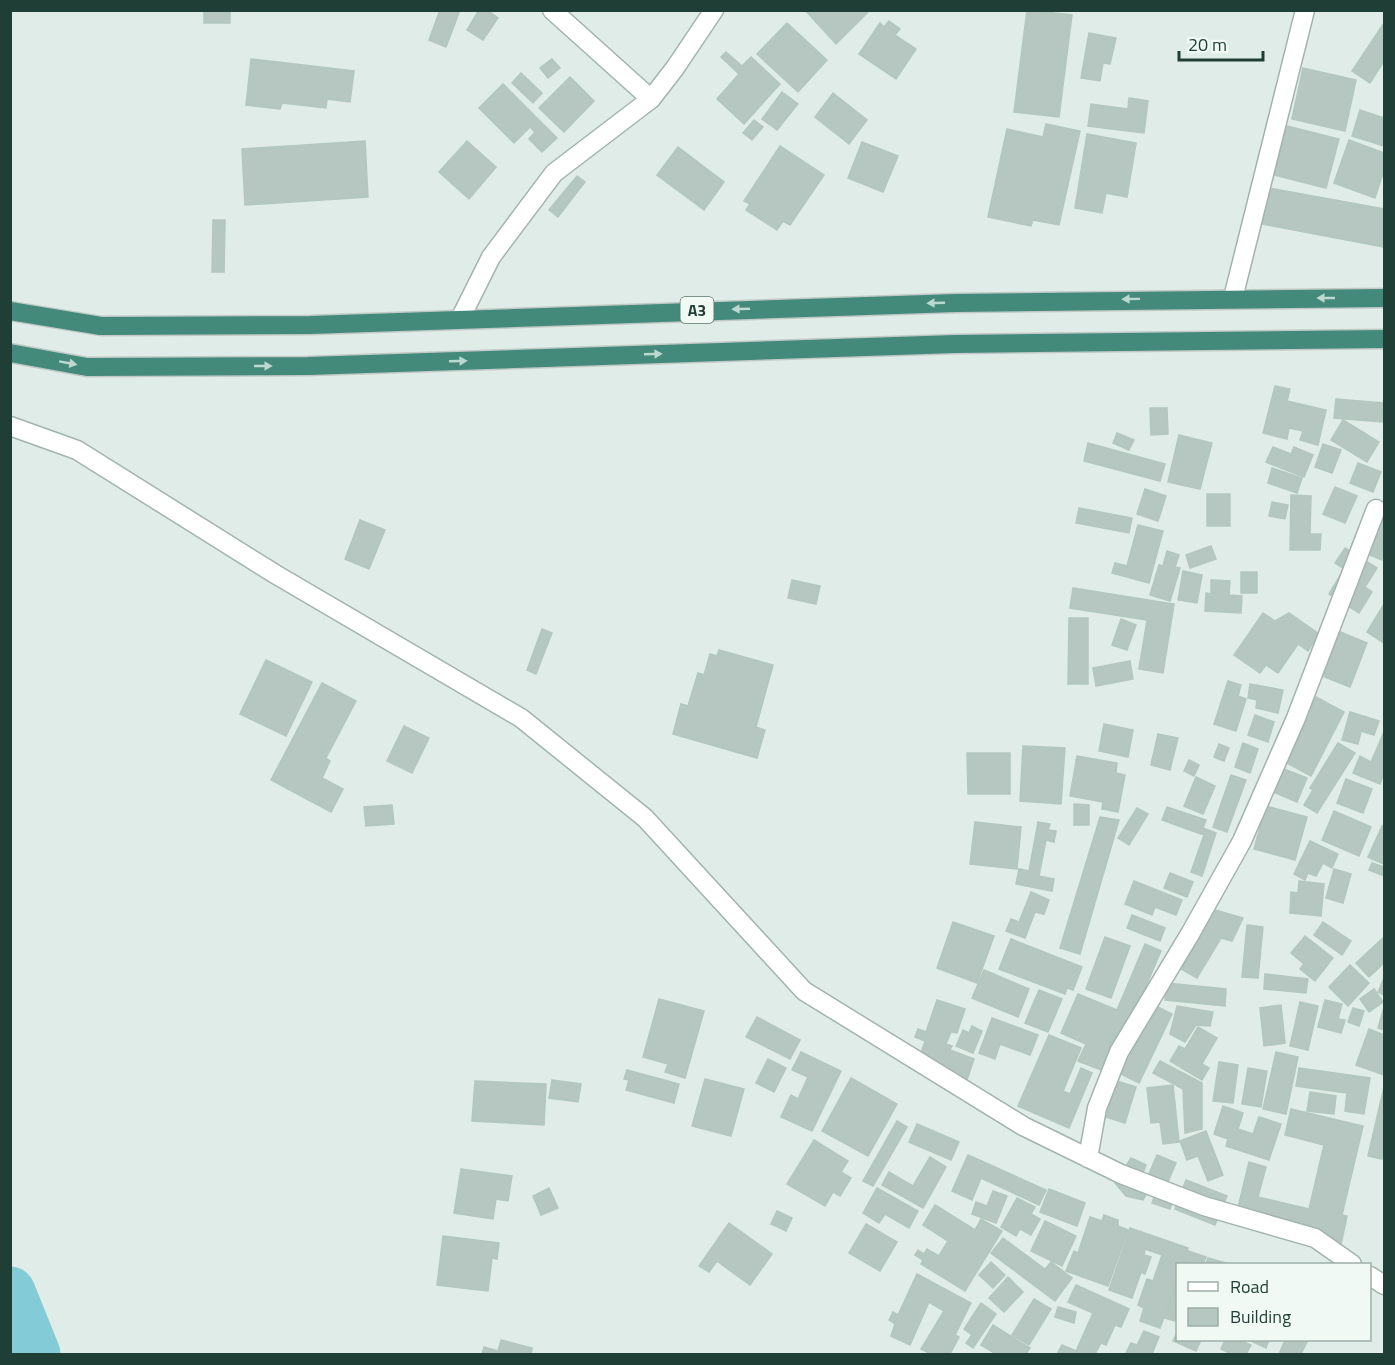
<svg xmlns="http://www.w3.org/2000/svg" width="1395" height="1365" viewBox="0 0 1395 1365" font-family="'Titillium Web',sans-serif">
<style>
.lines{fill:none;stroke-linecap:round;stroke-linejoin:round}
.river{stroke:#82cbd7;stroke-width:51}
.building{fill:#b5c7c0;stroke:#b2c7be;stroke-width:1.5}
.minor-casing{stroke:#a2b4ae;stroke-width:21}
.trunk-casing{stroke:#c0c9c7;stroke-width:21}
.minor{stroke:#fff;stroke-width:18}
.trunk{stroke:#448a7a;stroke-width:18}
.oneway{fill:#bdd8d0}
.labels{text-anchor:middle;stroke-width:4.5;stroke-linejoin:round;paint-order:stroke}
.shield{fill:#f1f9f5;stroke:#5e766f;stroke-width:1.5}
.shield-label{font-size:16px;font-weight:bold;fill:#1f3e36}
</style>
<rect width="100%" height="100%" fill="#e0ece7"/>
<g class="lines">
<polyline class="river" points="10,1292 35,1354"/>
</g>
<g class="building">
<rect x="204" y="10" width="26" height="13"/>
<polygon points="440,10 460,10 446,47 429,40"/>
<polygon points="479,10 487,10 498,18 483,40 467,30"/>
<polygon points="805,10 870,10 836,44"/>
<polygon points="1027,10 1072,15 1059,117 1014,112"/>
<polygon points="889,21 900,29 895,35 916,49 896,79 859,54 880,23 884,27"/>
<polygon points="787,23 827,60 798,92 757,54"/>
<polygon points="1384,23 1384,61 1370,83 1352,71"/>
<polygon points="1089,33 1116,38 1110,64 1103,63 1100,81 1081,78"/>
<polygon points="726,52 742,66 751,57 780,84 744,124 717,99 739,74 721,57"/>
<polygon points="251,59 354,71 350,102 327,99 326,108 282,103 280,109 246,105"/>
<polygon points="552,59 560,68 548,78 540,68"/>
<polygon points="1303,68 1356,80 1345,131 1292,119"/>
<polygon points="521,73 542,93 533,103 512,83"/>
<polygon points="570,77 594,101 564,132 539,108"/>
<polygon points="503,84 557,138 542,152 529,139 535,132 530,127 514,143 479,108"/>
<polygon points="782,92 798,104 777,130 762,119"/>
<polygon points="833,93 867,120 849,144 815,117"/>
<polygon points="1129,98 1148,101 1144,133 1088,126 1091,104 1128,109"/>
<polygon points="1360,110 1384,118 1384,146 1352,136"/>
<polygon points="754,120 763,127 752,140 743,133"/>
<polygon points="1046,124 1080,131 1059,225 1033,220 1031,226 988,217 1007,129 1043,137"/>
<polygon points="1287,126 1339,139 1326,188 1274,175"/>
<polygon points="1087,134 1136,143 1127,197 1106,193 1102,213 1075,208"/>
<polygon points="1349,140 1384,153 1384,170 1375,198 1334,183"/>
<polygon points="365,141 368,197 245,205 242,149"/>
<polygon points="467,141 496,167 469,199 439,172"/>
<polygon points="862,142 898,156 883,192 848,178"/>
<polygon points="780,146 824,175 790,225 783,221 777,230 746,210 750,204 744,201"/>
<polygon points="678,147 724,182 704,210 657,175"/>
<polygon points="577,176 585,182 558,217 549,210"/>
<polygon points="1269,188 1384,209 1384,247 1262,224"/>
<polygon points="213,220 225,220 224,272 212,272"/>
<polygon points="1275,386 1290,389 1287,401 1326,410 1318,445 1300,440 1303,431 1289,428 1287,439 1263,433"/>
<polygon points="1336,399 1383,403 1382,422 1334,418"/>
<polygon points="1150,408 1167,408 1168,434 1151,435"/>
<polygon points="1343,420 1379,442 1367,462 1331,440"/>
<polygon points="1117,433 1134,440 1129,450 1113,443"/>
<polygon points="1179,435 1212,443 1200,489 1168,482"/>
<polygon points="1088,443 1165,464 1160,481 1084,461"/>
<polygon points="1323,444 1341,450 1332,473 1315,467"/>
<polygon points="1273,447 1291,454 1294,447 1313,455 1304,477 1266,462"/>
<polygon points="1358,463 1381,472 1373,492 1350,483"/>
<polygon points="1272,468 1302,478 1297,493 1268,483"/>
<polygon points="1335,487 1357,496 1345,523 1323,514"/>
<polygon points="1145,489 1166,496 1158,521 1137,514"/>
<rect x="1207" y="494" width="23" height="32"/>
<polygon points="1291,495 1311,496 1310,534 1321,534 1320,550 1290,550"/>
<polygon points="1272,502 1288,505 1285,519 1269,516"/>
<polygon points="1368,505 1384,511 1382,560 1351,547"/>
<polygon points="1079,508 1132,518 1129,533 1076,523"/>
<polygon points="360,520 385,530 369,569 345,559"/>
<polygon points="1138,525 1163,531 1149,583 1112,573 1115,563 1127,566"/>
<polygon points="1211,546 1216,559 1190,568 1186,555"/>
<polygon points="1345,548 1377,568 1365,587 1372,592 1359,613 1329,594 1344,569 1335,563"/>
<polygon points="1167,551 1179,555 1175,567 1180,568 1170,601 1150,595 1159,565 1163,566"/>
<polygon points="1183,571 1202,575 1197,603 1178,600"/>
<rect x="1241" y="572" width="16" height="21"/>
<polygon points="792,580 820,586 816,604 788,598"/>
<polygon points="1211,580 1230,581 1229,595 1242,596 1241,613 1205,611 1206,593 1211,594"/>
<polygon points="1073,588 1174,604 1163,673 1139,669 1147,620 1070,608"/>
<polygon points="1384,604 1384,643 1367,632"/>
<polygon points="1263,613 1275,621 1289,613 1319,634 1308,651 1298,644 1278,673 1266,665 1260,673 1234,655"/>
<polygon points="1069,618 1088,618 1088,684 1068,684"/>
<polygon points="1121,619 1136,625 1127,650 1112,645"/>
<polygon points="542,629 552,633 536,674 527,670"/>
<polygon points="1338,631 1367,643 1350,687 1320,675"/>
<polygon points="719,650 773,665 756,727 765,730 757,758 673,734 681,704 688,706 698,673 704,675 710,654 717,656"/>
<polygon points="266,660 312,682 286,736 240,714"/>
<polygon points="1130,661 1133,679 1096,686 1093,668"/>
<polygon points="1228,681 1241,685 1238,696 1246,699 1236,731 1214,724"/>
<polygon points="322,683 356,701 326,758 330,761 322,778 343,789 331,812 271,780"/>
<polygon points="1250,684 1283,690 1278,713 1256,708 1257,700 1248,698"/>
<polygon points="1316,697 1344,712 1311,776 1283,761"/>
<polygon points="1350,712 1379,721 1374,735 1361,731 1358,744 1342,740"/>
<polygon points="1255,715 1274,722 1268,742 1248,735"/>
<polygon points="1104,724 1133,730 1128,757 1099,751"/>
<polygon points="404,726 429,738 412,773 387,761"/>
<polygon points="1384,732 1384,773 1380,784 1353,773 1360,756 1371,762"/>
<polygon points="1158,734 1178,738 1170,770 1151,765"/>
<polygon points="1243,743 1258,749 1250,773 1235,767"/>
<polygon points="1338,743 1355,753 1317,813 1304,805 1313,790 1310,788"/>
<polygon points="1219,744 1229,748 1224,761 1214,757"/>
<polygon points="1023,746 1065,748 1061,804 1020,801"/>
<polygon points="967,753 1010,753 1010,794 968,794"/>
<polygon points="1077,756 1117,763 1116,773 1125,775 1118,812 1102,809 1103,802 1070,796"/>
<polygon points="1189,760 1199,765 1194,776 1184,771"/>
<polygon points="1284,769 1307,778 1297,802 1271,791 1276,770 1283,772"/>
<polygon points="1231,775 1246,780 1227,832 1213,827"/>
<polygon points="1196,777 1215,786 1203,814 1184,806"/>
<polygon points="1346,779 1372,789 1363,813 1337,803"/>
<polygon points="1074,804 1089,805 1089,825 1074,825"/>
<polygon points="392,805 394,824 366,826 364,807"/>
<polygon points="1266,806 1307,817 1295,860 1254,849"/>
<polygon points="1167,807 1206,820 1203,828 1216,833 1202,876 1191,872 1204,835 1162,820"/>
<polygon points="1137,808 1148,814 1129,845 1118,838"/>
<polygon points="1334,811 1371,827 1359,856 1322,840"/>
<polygon points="1100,817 1119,820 1080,954 1060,948"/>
<polygon points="975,822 1021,827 1017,869 970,864"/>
<polygon points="1038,822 1050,824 1048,830 1056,831 1054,842 1046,840 1039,876 1054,879 1052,891 1016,884 1019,869 1029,871"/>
<polygon points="1382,826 1384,827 1384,864 1368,857"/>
<polygon points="1310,841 1338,854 1332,868 1323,863 1316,876 1308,873 1305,880 1294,874"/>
<polygon points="1372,863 1384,867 1384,876 1369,870"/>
<polygon points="1334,869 1351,874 1343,903 1326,898"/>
<polygon points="1170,873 1193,882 1187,897 1164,888"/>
<polygon points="1134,881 1182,900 1176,915 1155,907 1152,915 1125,904"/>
<polygon points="1299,881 1324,884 1321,916 1290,913 1291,892 1298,893"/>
<polygon points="1031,892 1049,900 1044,914 1035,912 1025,938 1006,931 1011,919 1019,922"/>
<polygon points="1215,910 1243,918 1232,941 1221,938 1197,978 1181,969"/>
<polygon points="1132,915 1165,928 1160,941 1127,928"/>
<polygon points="953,922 994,936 977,983 937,968"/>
<polygon points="1323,922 1351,941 1342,955 1314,935"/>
<polygon points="1247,925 1263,927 1258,978 1242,977"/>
<polygon points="1305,936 1333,958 1315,981 1300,969 1304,964 1291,953"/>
<polygon points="1105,937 1130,946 1111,998 1086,989"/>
<polygon points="1384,937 1384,963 1369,977 1356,963"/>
<polygon points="1011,939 1082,967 1073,990 1067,988 1065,994 999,969"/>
<polygon points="1145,944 1161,951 1109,1073 1078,1061 1086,1044 1061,1033 1078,994 1117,1010"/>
<polygon points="1350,965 1369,983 1348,1006 1329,987"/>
<polygon points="984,970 1029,989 1018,1017 972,998"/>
<polygon points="1265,974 1308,979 1306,993 1264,989"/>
<polygon points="1384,978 1384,995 1378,992"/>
<polygon points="1166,983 1226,989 1225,1006 1165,1000"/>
<polygon points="1374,989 1383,1002 1369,1012 1360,999"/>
<polygon points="1039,990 1062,999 1048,1032 1025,1023"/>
<polygon points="659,999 704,1011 685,1078 665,1072 668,1064 643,1057"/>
<polygon points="937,1000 965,1009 957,1033 951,1032 946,1044 952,1046 950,1050 974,1059 964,1089 918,1062 925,1041 915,1037 918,1029 926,1032"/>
<polygon points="1325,1000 1342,1004 1338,1019 1345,1020 1341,1033 1318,1027"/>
<polygon points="1300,1002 1318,1006 1308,1050 1290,1046"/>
<polygon points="1154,1005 1172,1014 1139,1083 1121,1074"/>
<polygon points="1281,1005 1285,1043 1264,1046 1260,1008"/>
<polygon points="1177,1006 1213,1012 1210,1026 1196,1025 1185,1042 1170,1034"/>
<polygon points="1384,1007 1384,1030 1378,1028"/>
<polygon points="1353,1008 1364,1011 1359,1026 1348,1022"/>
<polygon points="757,1017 800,1040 790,1059 746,1037"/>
<polygon points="992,1018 1038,1035 1030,1055 1000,1044 995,1059 979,1053"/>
<polygon points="972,1026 982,1031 973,1053 956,1046 963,1030 969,1033"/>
<polygon points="1198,1027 1217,1038 1202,1064 1209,1068 1202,1080 1170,1061 1179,1046 1185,1049"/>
<polygon points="1369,1029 1384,1035 1384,1075 1356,1065"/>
<polygon points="1049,1035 1081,1048 1063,1091 1070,1094 1081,1068 1092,1073 1069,1128 1018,1106"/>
<polygon points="801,1052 841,1071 812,1131 781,1117 791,1095 798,1099 808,1077 792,1070"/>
<polygon points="1276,1052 1298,1057 1286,1114 1263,1109"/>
<polygon points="768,1059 786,1068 774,1092 756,1083"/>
<polygon points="1160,1061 1202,1083 1202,1129 1185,1133 1183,1089 1153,1073"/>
<polygon points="1219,1062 1238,1065 1233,1103 1213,1101"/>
<polygon points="1248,1068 1267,1071 1261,1107 1242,1104"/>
<polygon points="1299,1068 1370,1078 1364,1114 1345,1111 1347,1093 1296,1086"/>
<polygon points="627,1070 679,1084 674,1103 626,1090 629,1080 624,1079"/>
<polygon points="851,1078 897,1104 868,1156 822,1131"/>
<polygon points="705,1079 744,1089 731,1136 692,1126"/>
<polygon points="552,1080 581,1084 578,1102 549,1098"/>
<polygon points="475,1081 546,1084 544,1125 472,1121"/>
<polygon points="1117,1081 1136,1087 1125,1123 1106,1117"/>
<polygon points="1173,1085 1179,1142 1163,1144 1160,1122 1151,1123 1147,1088"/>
<polygon points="1384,1087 1384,1150 1382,1159 1368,1156"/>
<polygon points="1310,1092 1336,1096 1334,1114 1307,1111"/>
<polygon points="1223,1106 1243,1113 1238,1129 1253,1134 1259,1117 1281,1124 1269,1160 1226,1146 1228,1139 1214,1134"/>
<polygon points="1291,1109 1363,1126 1342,1215 1347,1216 1340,1249 1234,1224 1249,1162 1266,1167 1258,1197 1309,1209 1324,1145 1285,1135"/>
<polygon points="897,1121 907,1127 873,1186 863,1181"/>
<polygon points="917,1124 959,1142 951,1160 909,1142"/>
<polygon points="1206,1131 1223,1175 1208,1181 1198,1156 1187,1160 1180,1141"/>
<polygon points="814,1140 848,1161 841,1172 851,1178 840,1196 833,1192 825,1206 787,1184"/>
<polygon points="968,1155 1046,1190 1039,1205 981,1178 972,1200 952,1191"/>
<polygon points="1157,1155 1176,1163 1167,1184 1148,1176"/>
<polygon points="930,1157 946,1167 923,1208 882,1185 889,1172 913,1186"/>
<polygon points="1131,1158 1146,1165 1141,1178 1154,1182 1143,1200 1126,1196 1115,1183"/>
<polygon points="461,1169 512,1176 508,1201 496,1199 493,1219 454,1213"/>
<polygon points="1186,1180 1227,1196 1215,1225 1175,1209"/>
<polygon points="1158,1186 1176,1193 1170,1209 1152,1203"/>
<polygon points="549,1188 558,1208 541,1215 533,1196"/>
<polygon points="877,1188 918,1211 909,1228 885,1214 879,1223 863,1213"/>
<polygon points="1049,1189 1085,1203 1077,1226 1040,1212"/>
<polygon points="993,1191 1007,1196 996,1223 972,1214 976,1202 987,1206"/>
<polygon points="1017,1198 1035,1207 1031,1214 1040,1219 1031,1235 1020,1229 1016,1236 1001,1227"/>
<polygon points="935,1205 975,1230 981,1219 1002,1231 965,1291 921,1264 923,1260 915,1255 918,1250 924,1254 927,1249 939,1256 948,1241 923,1225"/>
<polygon points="777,1211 792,1218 786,1231 771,1224"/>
<polygon points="1104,1215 1118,1220 1118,1226 1128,1230 1108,1286 1066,1271 1074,1251 1078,1253 1090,1217 1102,1221"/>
<polygon points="1045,1221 1076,1236 1062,1266 1031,1251"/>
<polygon points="729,1223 772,1254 750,1285 717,1261 709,1272 699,1266"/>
<polygon points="866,1224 897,1242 880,1271 849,1253"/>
<polygon points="1130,1228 1188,1248 1183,1264 1178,1264 1178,1279 1160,1328 1140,1321 1144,1308 1138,1305 1147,1279 1153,1281 1162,1255 1145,1249 1144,1255 1151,1257 1145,1274 1141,1272 1132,1298 1109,1290"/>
<polygon points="443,1236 499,1243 497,1259 492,1258 488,1291 437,1285"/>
<polygon points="1003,1238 1045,1269 1051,1262 1072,1278 1055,1301 991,1253"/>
<polygon points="1188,1251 1206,1257 1203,1264 1183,1264"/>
<polygon points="1208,1258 1229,1264 1206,1264"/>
<polygon points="991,1262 1005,1275 993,1288 979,1275"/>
<polygon points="917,1274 971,1303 955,1335 959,1337 950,1354 931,1354 921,1349 944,1311 929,1302 910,1345 891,1336 895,1324 889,1320 893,1312 898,1315"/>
<polygon points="1008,1277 1023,1292 1004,1312 989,1298"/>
<polygon points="1178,1281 1178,1322 1165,1318"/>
<polygon points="1076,1285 1129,1309 1121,1327 1115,1325 1106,1345 1101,1343 1095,1354 1057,1354 1062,1345 1076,1351 1093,1313 1068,1302"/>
<polygon points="1034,1299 1051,1309 1029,1345 1012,1335"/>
<polygon points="981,1303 996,1314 973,1348 966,1343 972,1335 964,1329"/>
<polygon points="1058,1307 1076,1312 1074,1323 1055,1317"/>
<polygon points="993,1325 1030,1348 1026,1354 996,1354 981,1345"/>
<polygon points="1144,1331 1159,1337 1152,1354 1126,1353 1131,1343 1137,1345"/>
<polygon points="1178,1331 1178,1340 1201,1340 1196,1351 1173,1341"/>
<polygon points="501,1340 532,1348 531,1354 482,1354 484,1347 498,1351"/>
<polygon points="1225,1340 1240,1340 1251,1345 1246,1354 1231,1354 1221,1349"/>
<polygon points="1249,1340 1269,1340 1266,1348"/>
<polygon points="1285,1340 1302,1340 1307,1342 1301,1354 1286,1354 1280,1352"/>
</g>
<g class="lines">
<g class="minor-casing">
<g id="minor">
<polyline points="552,10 651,99"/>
<polyline points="1233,298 1305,10"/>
<polyline points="460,319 491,257 554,173 651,99 675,68 714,10"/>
<polyline points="10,426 77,450 275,574 521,718 645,818 804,991 1023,1126 1121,1174 1204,1206 1315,1238 1352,1264"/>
<polyline points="1088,1158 1097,1108 1119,1052 1190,934 1242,841 1296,718 1376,509"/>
<polyline points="1370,1276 1384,1285"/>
</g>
</g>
<g class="trunk-casing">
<g id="trunk">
<polyline points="10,311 101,326 310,325 956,303 1384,298"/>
<polyline points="10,353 87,367 308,366 955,344 1384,339"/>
</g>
</g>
<use href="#minor" class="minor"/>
<use href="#trunk" class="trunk"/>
</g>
<defs><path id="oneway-solid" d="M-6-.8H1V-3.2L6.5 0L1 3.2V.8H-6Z" transform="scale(1.5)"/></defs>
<g class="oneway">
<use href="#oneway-solid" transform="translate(1326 298) rotate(180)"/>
<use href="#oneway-solid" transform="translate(1131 299) rotate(179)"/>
<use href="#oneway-solid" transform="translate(936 303) rotate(178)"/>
<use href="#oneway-solid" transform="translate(741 309) rotate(178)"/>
<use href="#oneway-solid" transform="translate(653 354) rotate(-2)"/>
<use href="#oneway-solid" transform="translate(458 361) rotate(-2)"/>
<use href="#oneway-solid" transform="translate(68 363) rotate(10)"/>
<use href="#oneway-solid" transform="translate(263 366)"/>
</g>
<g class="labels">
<rect class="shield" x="680.5" y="297" width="33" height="26" rx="4.5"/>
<g class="shield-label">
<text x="697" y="316">A3</text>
</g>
</g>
<rect width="1395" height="1365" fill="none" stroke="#1f3e36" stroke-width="24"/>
<rect x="1176" y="1263" width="195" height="78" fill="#f1f9f5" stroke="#9daea9" stroke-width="1.5"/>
<rect x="1188" y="1282" width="30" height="9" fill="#ffffff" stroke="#9daea9" stroke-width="1.5"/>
<text x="1230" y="1293" font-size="18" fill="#1f3e36">Road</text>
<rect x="1188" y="1308" width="30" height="18" fill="#b5c7c0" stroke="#9daea9" stroke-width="1.5"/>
<text x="1230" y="1323" font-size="18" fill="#1f3e36">Building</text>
<path d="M1179 51v9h84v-9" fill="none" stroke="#1f3e36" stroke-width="3"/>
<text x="1188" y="51" font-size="18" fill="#1f3e36" stroke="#f1f9f5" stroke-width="4.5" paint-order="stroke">20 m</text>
</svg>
